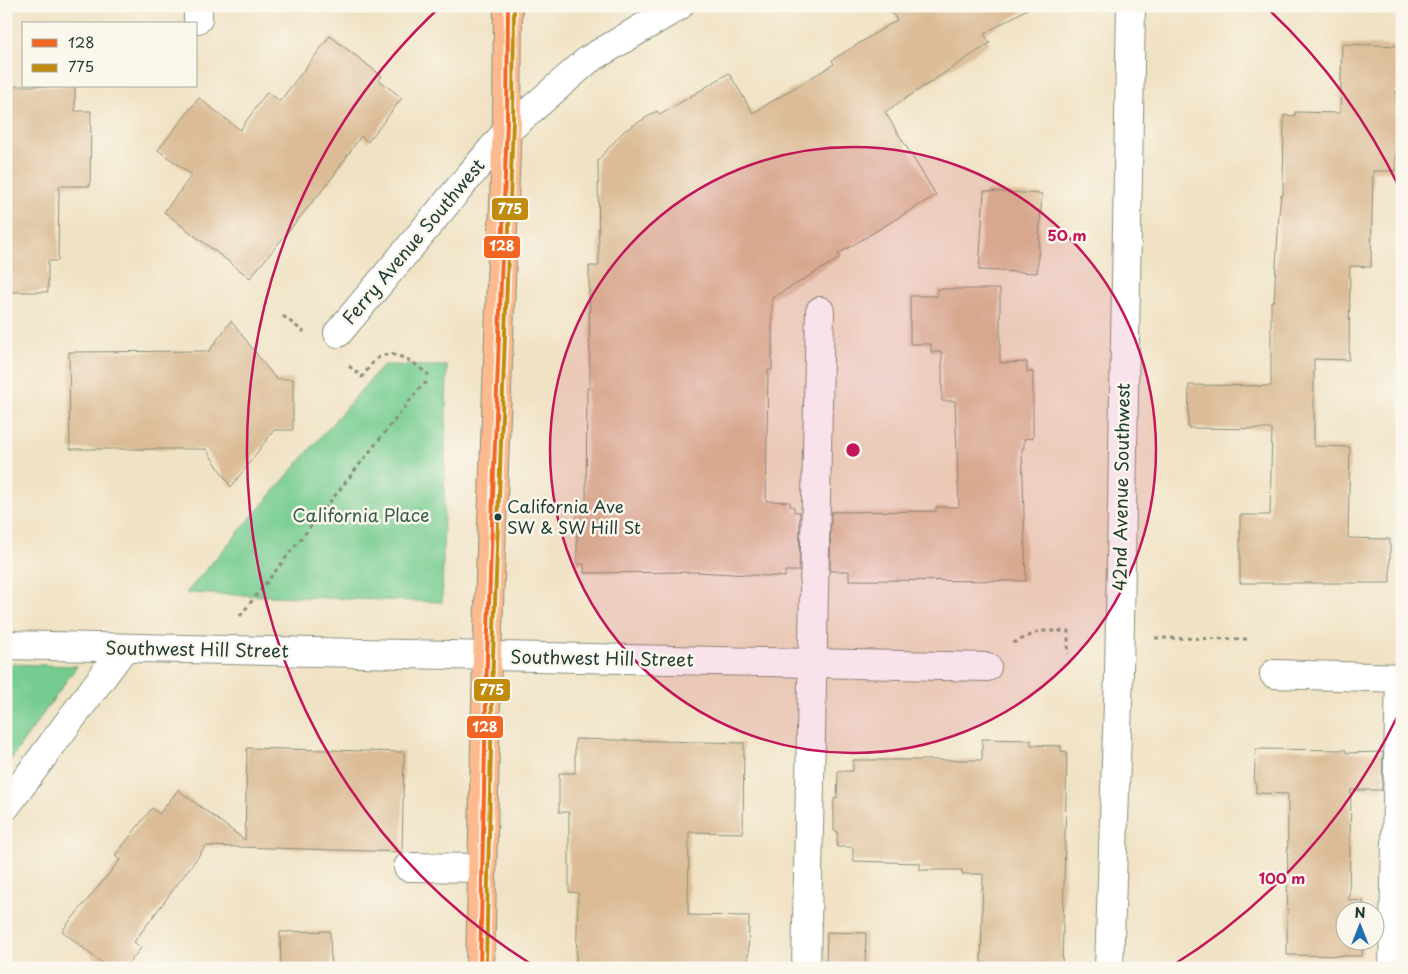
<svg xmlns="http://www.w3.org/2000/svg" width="1408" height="974" viewBox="0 0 1408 974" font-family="'Playpen Sans',sans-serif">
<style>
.green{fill:#75cc90;stroke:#4a8462}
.building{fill:#dbbc96}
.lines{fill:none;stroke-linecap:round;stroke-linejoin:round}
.minor-casing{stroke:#88907c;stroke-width:30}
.major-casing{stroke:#88907c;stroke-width:30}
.path{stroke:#88907c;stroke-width:3;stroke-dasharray:4 4;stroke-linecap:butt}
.minor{stroke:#fff;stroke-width:28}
.major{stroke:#fcba8e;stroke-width:28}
.bus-1-casing{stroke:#fbf7ec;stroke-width:8}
.bus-2-casing{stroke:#fbf7ec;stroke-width:8}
.bus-1{stroke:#f26522;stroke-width:4}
.bus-2{stroke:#c18c0d;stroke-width:4}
.ring{fill:none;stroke:#c2185b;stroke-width:2.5}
.bus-dot{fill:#1f3d34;stroke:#fbf7ec;stroke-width:2}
.labels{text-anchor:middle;stroke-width:5;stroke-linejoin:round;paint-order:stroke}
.bus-label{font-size:17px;fill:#1f3d34;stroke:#fbf7ec;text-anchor:start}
.street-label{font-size:18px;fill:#1f3d34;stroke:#fbf7ec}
.park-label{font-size:18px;fill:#34614b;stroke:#fbf7ec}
.centre{fill:#c2185b;stroke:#fbf7ec;stroke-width:2.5}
.ring-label{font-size:15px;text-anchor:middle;font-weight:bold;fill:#c2185b;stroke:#fbf7ec;stroke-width:5;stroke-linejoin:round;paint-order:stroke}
.line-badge{stroke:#fbf7ec;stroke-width:2}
.badge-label{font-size:14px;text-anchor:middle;font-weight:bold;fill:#fff}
</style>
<rect width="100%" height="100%" fill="#fbf7ec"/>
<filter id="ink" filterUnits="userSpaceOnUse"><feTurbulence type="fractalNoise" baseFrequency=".02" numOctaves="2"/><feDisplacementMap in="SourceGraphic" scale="10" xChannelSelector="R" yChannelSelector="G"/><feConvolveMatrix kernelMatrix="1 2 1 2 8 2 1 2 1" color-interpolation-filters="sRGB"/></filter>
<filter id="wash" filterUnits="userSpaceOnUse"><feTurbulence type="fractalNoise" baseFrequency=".0096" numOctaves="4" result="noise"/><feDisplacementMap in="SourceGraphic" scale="20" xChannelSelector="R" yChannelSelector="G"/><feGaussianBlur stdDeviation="1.12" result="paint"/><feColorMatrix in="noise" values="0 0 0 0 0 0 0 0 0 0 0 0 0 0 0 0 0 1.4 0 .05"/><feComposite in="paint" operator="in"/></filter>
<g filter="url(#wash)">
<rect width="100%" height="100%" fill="#f0e2c4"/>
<g class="green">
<polygon points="383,365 447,366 442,602 186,593"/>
<polygon points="6,664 77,666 6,766"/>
</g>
<g id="blocks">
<g class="building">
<polygon points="888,6 1032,6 984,34 990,43 885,112 936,195 838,254 840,258 772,298 772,370 768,370 766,501 790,502 790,506 794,507 794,512 800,512 799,571 785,571 785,577 697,572 584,573 584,564 577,564 577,505 586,505 587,388 590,388 589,266 599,266 598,160 624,131 657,111 660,115 729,73 753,113 834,64 832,60 897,20"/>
<polygon points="330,36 382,76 379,80 402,98 368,142 361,136 332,178 250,278 164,212 192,175 158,150 199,98 240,130 267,92 280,101"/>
<polygon points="1342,44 1402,46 1402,91 1396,91 1396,171 1373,171 1371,267 1350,266 1349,360 1314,359 1314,446 1350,447 1348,538 1390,539 1390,583 1240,583 1240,515 1270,515 1272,429 1188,428 1189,385 1271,386 1271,301 1274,301 1279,214 1281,195 1283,195 1284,115 1295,116 1295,112 1340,113"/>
<polygon points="8,86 75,86 75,111 91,111 90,186 59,186 58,261 48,261 48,292 6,292"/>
<polygon points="984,191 1042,194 1037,273 979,270"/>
<polygon points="937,289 1000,289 1000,363 1027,362 1027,372 1033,372 1033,438 1024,439 1024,448 1022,448 1026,581 849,580 849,571 830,571 831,512 936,511 936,507 959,507 955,401 942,401 942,352 931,352 931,344 910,344 910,296 937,296"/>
<polygon points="231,321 276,379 293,379 293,430 274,430 231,487 206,449 70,449 69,352 209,351"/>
<polygon points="575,739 744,743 743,833 689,832 688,915 749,916 748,968 576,968 578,893 569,892 569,812 559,812 559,773 575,773"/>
<polygon points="982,739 1031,740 1031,745 1061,746 1061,751 1067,752 1062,968 989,968 989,963 981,963 983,874 962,874 962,870 920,870 920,863 853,861 853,847 837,847 837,831 834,831 834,798 837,798 838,771 853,771 853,760 982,760"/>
<polygon points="247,748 404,752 402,852 206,846 134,942 141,948 125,968 108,968 62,931 120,860 115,856 152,808 159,814 178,790 245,840"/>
<polygon points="1256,749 1346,750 1346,753 1383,752 1382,790 1351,790 1349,900 1363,901 1363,912 1346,912 1346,942 1363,942 1362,956 1287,955 1288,794 1256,793 1256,783 1254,783"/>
<polygon points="330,931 331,968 281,968 280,932"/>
<polygon points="827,932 866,933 865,968 826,968"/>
</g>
</g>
</g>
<g filter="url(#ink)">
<use href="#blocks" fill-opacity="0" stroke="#88907c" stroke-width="1"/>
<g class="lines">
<g class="minor-casing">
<g id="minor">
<polyline points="198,19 198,6"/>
<polyline points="338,333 507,131 588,60 679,6"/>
<polyline points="6,645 987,667"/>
<polyline points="1274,674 1402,678"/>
<polyline points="6,806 124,648"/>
<polyline points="408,867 482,868"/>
<polyline points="806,968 820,311"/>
<polyline points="1109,968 1119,673 1131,6"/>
<polyline points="1393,968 1400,678"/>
</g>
</g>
<g class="major-casing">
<polyline id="major" points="480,968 487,657 507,121 508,6"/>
</g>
<g class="path">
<polyline points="283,316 304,332"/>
<path d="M349,366L362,377C367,371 372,362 378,358C395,347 416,365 429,375"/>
<polyline points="240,616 423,384 427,383"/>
<polyline points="1155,638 1251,639"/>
<polyline points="1013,643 1040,631 1068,631 1068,654"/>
</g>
<use href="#minor" class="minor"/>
<use href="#major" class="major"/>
<g class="bus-1-casing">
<polyline id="bus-1" points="480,968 487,657 507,121 508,6"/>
</g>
<g class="bus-2-casing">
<polyline id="bus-2" points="486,968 493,657 513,121 514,6"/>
</g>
<use href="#bus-1" class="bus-1"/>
<use href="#bus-2" class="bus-2"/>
</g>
</g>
<circle cx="853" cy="450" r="303" fill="#c2185b" fill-opacity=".12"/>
<g class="ring">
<circle cx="853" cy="450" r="303"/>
<path d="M1400 711A606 606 0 0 1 1170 967M536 967A606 606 0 0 1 440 7M1266 7A606 606 0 0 1 1400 189"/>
</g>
<circle class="bus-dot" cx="498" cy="517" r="4.5"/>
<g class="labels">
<g class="bus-label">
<text x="507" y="513">California Ave<tspan x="507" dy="21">SW &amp; SW Hill St</tspan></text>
</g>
<g class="street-label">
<text transform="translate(414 242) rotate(-50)" y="6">Ferry Avenue Southwest</text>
<text transform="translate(1122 487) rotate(-89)" y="6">42nd Avenue Southwest</text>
<text transform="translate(197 650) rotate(1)" y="6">Southwest Hill Street</text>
<text transform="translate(602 659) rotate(1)" y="6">Southwest Hill Street</text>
</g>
<g class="park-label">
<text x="361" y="522">California Place</text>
</g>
</g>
<circle cx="853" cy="450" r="8" class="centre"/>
<g class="ring-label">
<text x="1067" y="241">50 m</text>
<text x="1282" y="884">100 m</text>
</g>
<g class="line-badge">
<rect x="491" y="197" width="38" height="24" rx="5" fill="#c18c0d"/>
<rect x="483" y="235" width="38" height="24" rx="5" fill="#f26522"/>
<rect x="473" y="678" width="38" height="24" rx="5" fill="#c18c0d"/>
<rect x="466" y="715" width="38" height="24" rx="5" fill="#f26522"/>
</g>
<g class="badge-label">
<text x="510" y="214">775</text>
<text x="502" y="251">128</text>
<text x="492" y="695">775</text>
<text x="485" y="732">128</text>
</g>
<rect width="1408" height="974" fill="none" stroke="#fbf7ec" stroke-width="25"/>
<rect x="22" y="22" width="175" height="65" fill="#fbf7ec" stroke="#a3ada2"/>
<rect x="32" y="39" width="25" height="8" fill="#f26522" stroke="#a3ada2"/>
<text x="68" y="48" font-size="15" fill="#1f3d34">128</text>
<rect x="32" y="64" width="25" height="8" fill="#c18c0d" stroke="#a3ada2"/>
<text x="68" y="72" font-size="15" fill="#1f3d34">775</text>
<g transform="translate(1360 926)"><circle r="24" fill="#fbf7ec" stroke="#a3ada2"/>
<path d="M0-4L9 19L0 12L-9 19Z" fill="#1f6fb2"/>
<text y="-8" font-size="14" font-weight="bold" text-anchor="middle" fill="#1f3d34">N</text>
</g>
</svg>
